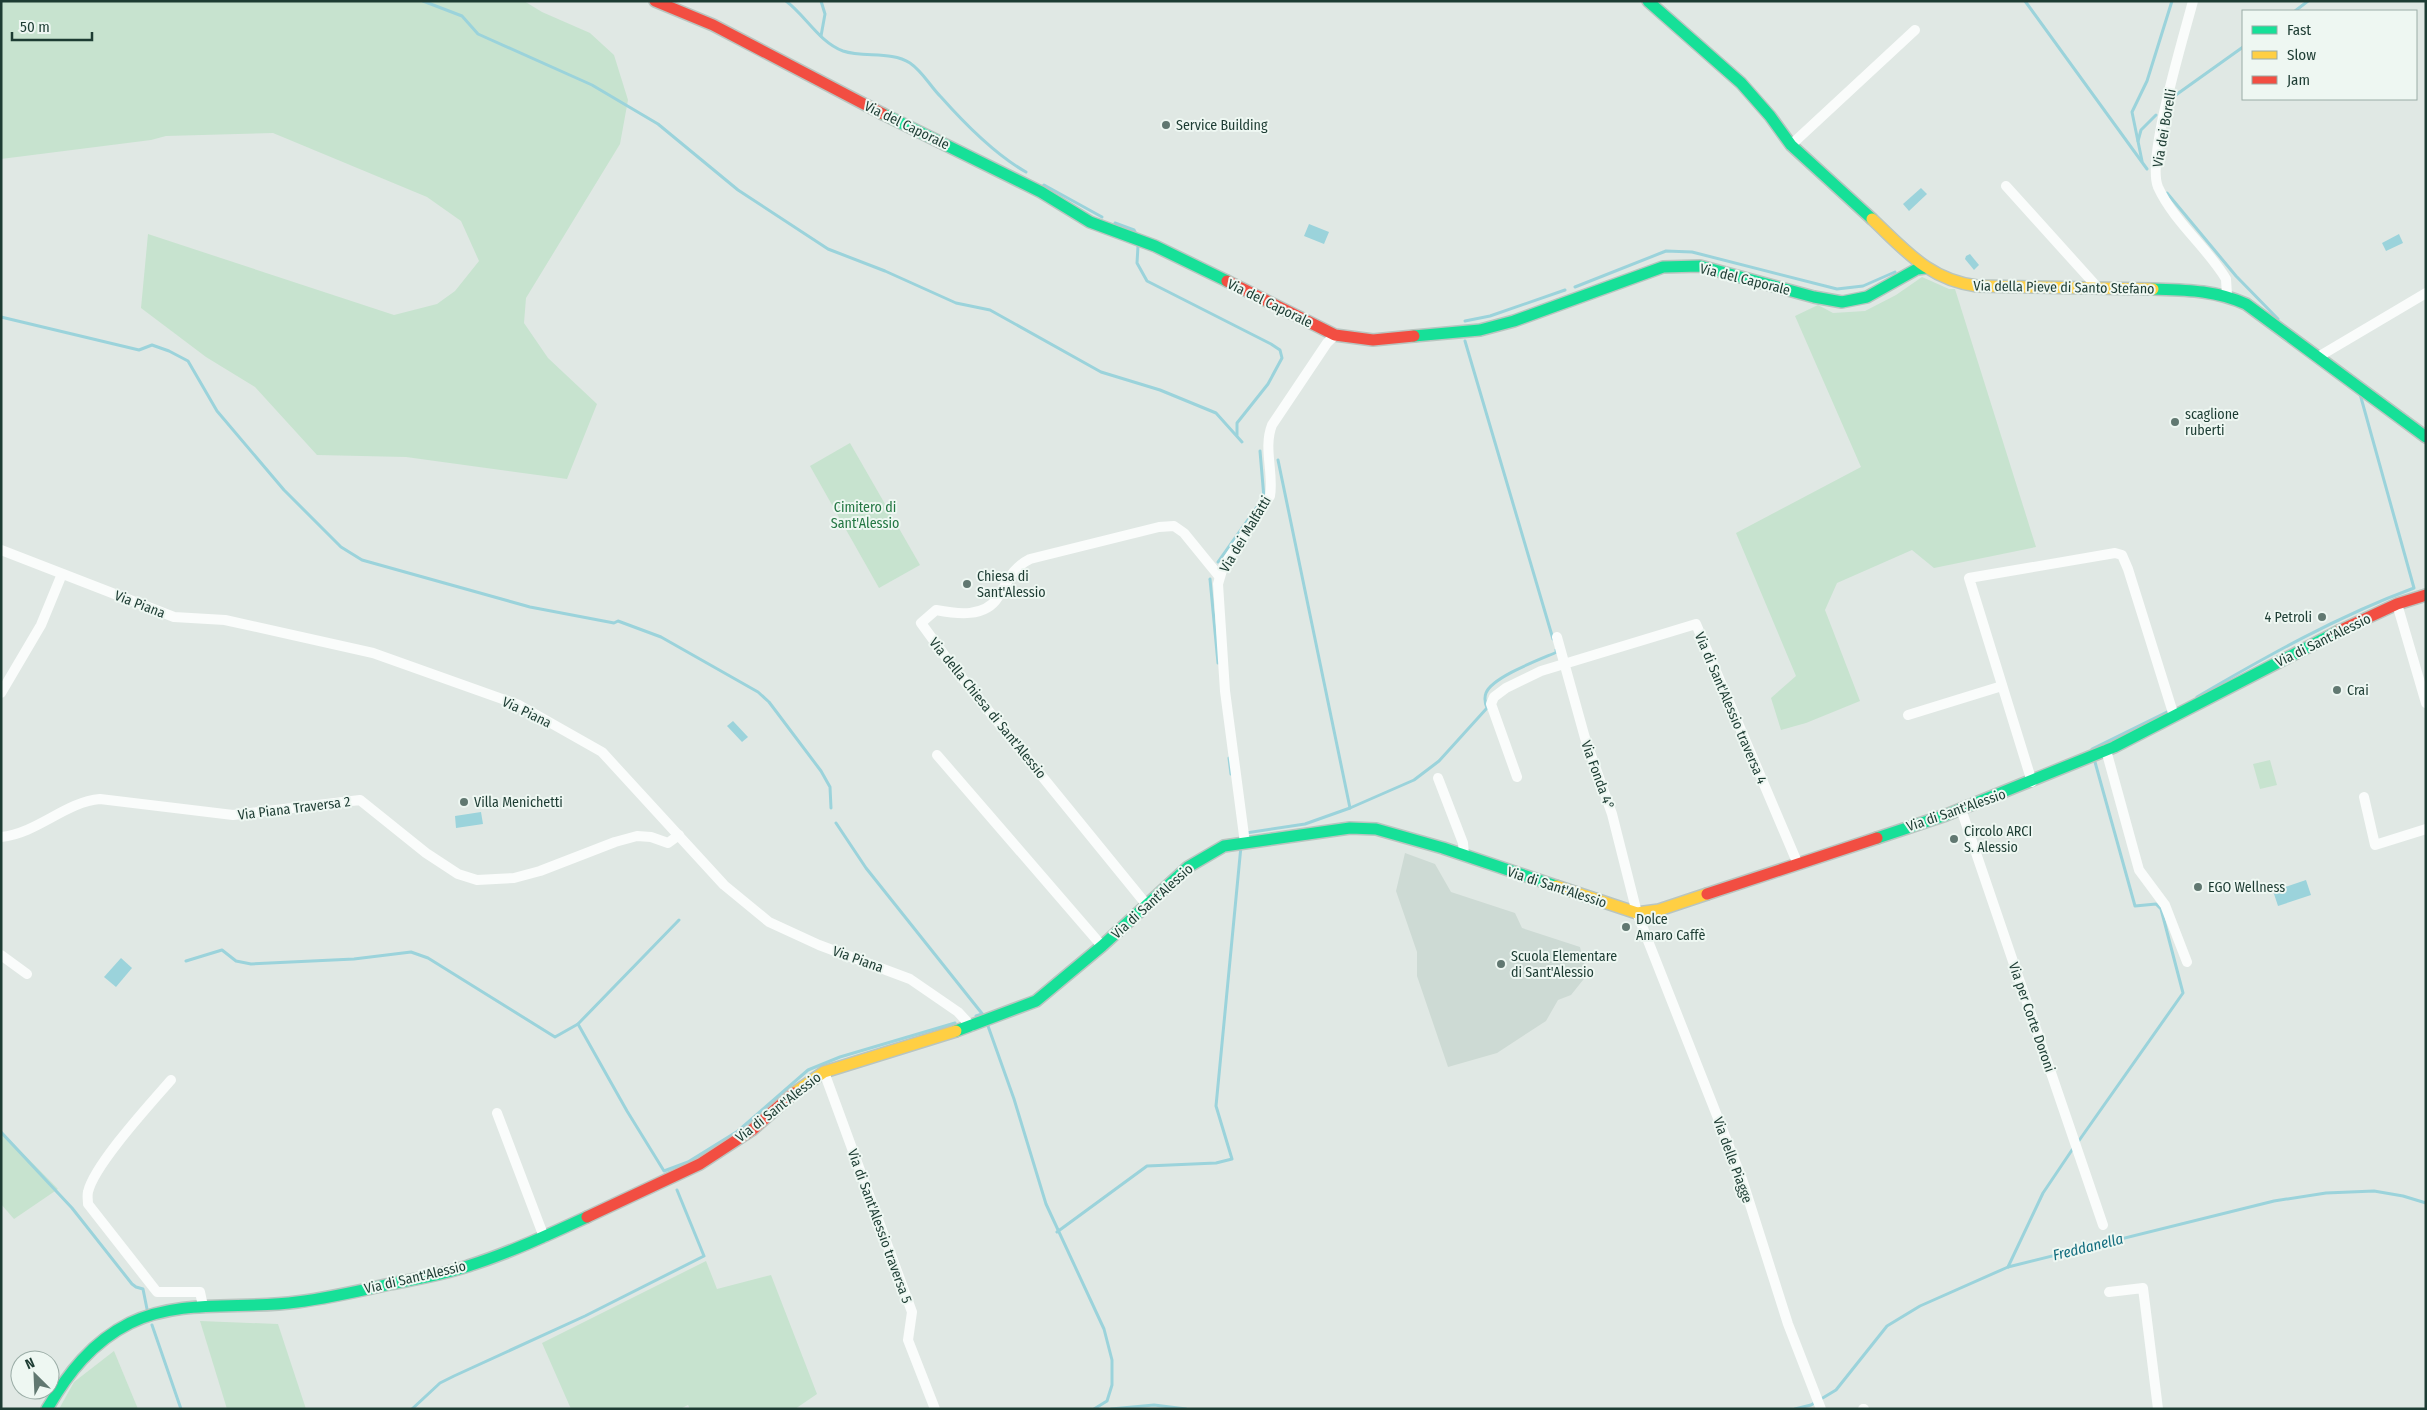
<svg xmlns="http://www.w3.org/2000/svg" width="2427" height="1410" viewBox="0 0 2427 1410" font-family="'Fira Sans Condensed',sans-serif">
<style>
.built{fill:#cddad4}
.green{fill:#c7e3cf}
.water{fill:#9bd3db}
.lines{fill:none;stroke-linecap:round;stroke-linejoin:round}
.stream{stroke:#9bd3db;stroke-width:3}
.fast-casing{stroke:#b9c5c0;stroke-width:14}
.slow-casing{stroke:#b9c5c0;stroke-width:14}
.jam-casing{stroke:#b9c5c0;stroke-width:14}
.street{stroke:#fafcfb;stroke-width:10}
.fast{stroke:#16e098;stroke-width:11}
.slow{stroke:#ffcf43;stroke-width:11}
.jam{stroke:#f24e42;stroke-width:11}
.poi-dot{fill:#617871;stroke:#eef7f2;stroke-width:2}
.labels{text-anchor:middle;stroke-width:4;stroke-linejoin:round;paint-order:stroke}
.street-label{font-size:14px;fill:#1d3c33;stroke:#eef7f2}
.poi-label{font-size:14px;fill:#1d3c33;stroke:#eef7f2;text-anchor:start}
.park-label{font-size:14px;fill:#237743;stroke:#eef7f2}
.water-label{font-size:15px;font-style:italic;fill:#116c7e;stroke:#eef7f2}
</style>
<rect width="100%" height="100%" fill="#e0e8e4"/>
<polygon class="built" points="1405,853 1435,864 1451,892 1515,913 1522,928 1580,947 1587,975 1571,995 1558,1000 1546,1021 1497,1053 1448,1067 1417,976 1417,952 1396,891"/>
<g class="green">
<polygon points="1,1 524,1 542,12 590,33 614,55 628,100 620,144 526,298 524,323 548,358 597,404 567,479 406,457 317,455 255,387 206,357 141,308 148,234 394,315 437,304 455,291 479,261 461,221 427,197 273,133 166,136 151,140 1,159"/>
<polygon points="1922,277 1949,289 1955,289 2036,547 1934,568 1912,550 1837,583 1825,610 1860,701 1806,723 1781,730 1771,698 1796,676 1736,533 1861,467 1795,316 1818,305 1833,313 1865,311 1896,295"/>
<polygon points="850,443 920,565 879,588 810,466"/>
<polygon points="2270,760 2277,785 2260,789 2253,764"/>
<polygon points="1,1131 58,1189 14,1219 1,1204"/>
<polygon points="706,1261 717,1289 771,1275 817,1394 795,1409 690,1409 688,1405 680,1409 571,1409 542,1343"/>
<polygon points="200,1321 278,1324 306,1409 227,1409"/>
<polygon points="114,1351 138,1409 59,1409 74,1382"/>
</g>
<g class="water">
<polygon points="1921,188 1927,194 1909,211 1903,204"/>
<polygon points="1309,224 1329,232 1324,244 1304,236"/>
<polygon points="2399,234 2403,243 2386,251 2382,243"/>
<polygon points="1970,254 1979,265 1974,270 1965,259 1966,256"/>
<polygon points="733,721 748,737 742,742 727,726"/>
<polygon points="481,812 483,824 456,828 455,816"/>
<polygon points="2306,880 2311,895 2278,906 2273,891"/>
<polygon points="121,958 132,968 116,987 104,977"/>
</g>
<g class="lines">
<g class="stream">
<polyline points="423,1 462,16 478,34 592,85 658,124 738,190 828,249 885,271 956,303 990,310 1101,372 1160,390 1216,413 1242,442"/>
<path d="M786,1C806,16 819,42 843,51C864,58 891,51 910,63C923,72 930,86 941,97C965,124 994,154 1026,172"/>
<polyline points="821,1 825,14 821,36"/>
<polyline points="2025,1 2147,169"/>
<polyline points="2295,11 2308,1"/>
<polyline points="2173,97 2243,47"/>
<polyline points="2138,141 2141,130 2156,115"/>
<polyline points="2142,161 2132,112 2147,81 2172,1"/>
<polyline points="1044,185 1102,217"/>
<polyline points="2167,193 2236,276 2278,319"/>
<polyline points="1115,223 1134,230 1136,234"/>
<polyline points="1138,246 1137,263 1147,281 1271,344 1280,350 1282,358 1268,384 1237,423 1237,435"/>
<polyline points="1575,287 1666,251 1692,252 1837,289 1863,286 1895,272"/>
<polyline points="1,317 139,350 152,345 169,351 188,361 217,411 284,490 341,547 362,560 530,607 614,623 618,621 661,637 758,692 769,702 821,771 830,787 831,808"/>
<polyline points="1465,321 1490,316 1565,290"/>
<polyline points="1465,341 1553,639"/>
<polyline points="1260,451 1264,498"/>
<polyline points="1278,460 1350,808"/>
<polyline points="1218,562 1257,507"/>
<polyline points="1210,579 1218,663"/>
<path d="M2197,697C2267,656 2338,616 2414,588L2360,394"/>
<polyline points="2092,749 2169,711"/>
<polyline points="1229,758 1231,774"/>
<polyline points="836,823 866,868 984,1016"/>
<path d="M1246,833L1305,824L1350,808L1414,780L1439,761L1487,708C1485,703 1484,698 1486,693C1492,677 1541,659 1557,652L1556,650"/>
<polyline points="186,961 222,950 236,961 251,964 354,959 411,952 428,958 555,1037 578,1024 679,920"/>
<polyline points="976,1016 982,1014"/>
<polyline points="578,1024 627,1111 664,1171 688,1162 738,1131 808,1070 840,1057 955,1023"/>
<polyline points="988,1026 1014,1099 1046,1204 1104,1329 1112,1360 1112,1385 1107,1401 1094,1409"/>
<polyline points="1,1132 72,1208 132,1284 136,1287 143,1289 147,1309"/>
<polyline points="2078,1142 2183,993 2161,909 2156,904 2135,906 2095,762"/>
<polyline points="1057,1232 1147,1166 1216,1163 1232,1159 1216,1106 1241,846"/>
<polyline points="2008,1267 2043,1193 2074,1147"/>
<polyline points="152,1325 181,1409"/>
<polyline points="412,1409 440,1383 454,1376 585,1316 704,1256 677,1190"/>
<polyline points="1111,1409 1154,1405 1186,1409"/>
<polyline points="1795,1409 1811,1405 1836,1390 1887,1326 1920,1306 2008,1267 2274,1201 2326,1193 2374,1191 2403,1196 2426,1203"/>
</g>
<g class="fast-casing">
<g id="fast">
<polyline points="1648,1 1741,83 1770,116 1791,145 1872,219"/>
<polyline points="883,114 1041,192 1090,222 1155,246 1227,281"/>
<path d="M2153,289C2186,290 2215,290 2246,304L2426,437"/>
<polyline points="1414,336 1480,330 1514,321 1663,267 1700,266 1814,297 1842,302 1867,297 1917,269 1925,268"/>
<polyline points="1877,838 1946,815 2114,747 2339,631"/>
<polyline points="956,1031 1036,1001 1102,946 1188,867 1224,846 1350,828 1376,829 1443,848 1556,886"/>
<path d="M47,1409C68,1373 92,1342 130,1323C182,1298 242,1310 297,1302C329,1298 359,1291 390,1284C416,1279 442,1275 468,1266C509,1253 548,1235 587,1217"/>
</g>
</g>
<g class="slow-casing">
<g id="slow">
<path d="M1872,219C1905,250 1929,280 1977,286L2153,289"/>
<polyline points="1556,886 1637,913 1659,910 1707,894"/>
<polyline points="794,1093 824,1072 956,1031"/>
</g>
</g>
<g class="jam-casing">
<g id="jam">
<polyline points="655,1 713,25 883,114"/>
<polyline points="1227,281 1335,335 1373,340 1414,336"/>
<polyline points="2339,631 2397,604 2426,595"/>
<polyline points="1707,894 1877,838"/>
<polyline points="587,1217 700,1164 752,1130 794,1093"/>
</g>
</g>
<g class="street">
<path d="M2193,1C2184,36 2146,159 2158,187C2174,222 2207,247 2226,279L2227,295"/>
<polyline points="1791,145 1915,30"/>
<polyline points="2006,186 2099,289"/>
<polyline points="2318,357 2426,293"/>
<polyline points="1,550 174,617 225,620 373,653 519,705 602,752 724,885 769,922 819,945 910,979 958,1012 971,1026"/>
<polyline points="2397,604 2426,703"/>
<polyline points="1557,637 1585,738 1612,814 1637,913 1742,1179 1788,1324 1821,1409"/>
<polyline points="1,693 41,625 62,574"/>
<polyline points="1908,715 2002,686"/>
<polyline points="2106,750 2139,870 2165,905 2187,962"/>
<polyline points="937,755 1102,946"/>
<polyline points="1517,777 1491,704 1494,697 1506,688 1541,671 1696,624 1797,862"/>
<polyline points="1438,778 1463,843 1464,855"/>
<polyline points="2032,782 1969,578 2115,553 2122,555 2128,569 2174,716"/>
<polyline points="2364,797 2375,845 2426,829"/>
<polyline points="1961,809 2103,1225"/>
<path d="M1,837C38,833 65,802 100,799L233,815L360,800L426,853L458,874L477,880L514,878L540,871L615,842L637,836L651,837L668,843L679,835"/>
<path d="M1245,843L1225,691L1218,584L1223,567L1270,496C1274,473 1263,448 1272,425L1327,343L1335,335"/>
<path d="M1146,904L953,667L921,623L936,610C957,614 985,618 998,597C1008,581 1012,568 1030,559L1159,527L1174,526L1184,533L1219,576"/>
<polyline points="1,955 27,974"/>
<polyline points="824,1072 912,1312 908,1340 935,1409"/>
<path d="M171,1080C151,1103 94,1165 88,1192C87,1196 88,1200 88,1204L157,1292H200L203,1306"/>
<polyline points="497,1113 544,1237"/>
<polyline points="2109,1292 2143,1288 2158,1409"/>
<polyline points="1863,1409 1864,1409"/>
</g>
<use href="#fast" class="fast"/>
<use href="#slow" class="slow"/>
<use href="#jam" class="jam"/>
</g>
<g class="poi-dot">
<circle cx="1166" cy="125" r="5"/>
<circle cx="2175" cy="422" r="5"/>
<circle cx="967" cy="584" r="5"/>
<circle cx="2322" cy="617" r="5"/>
<circle cx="2337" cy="690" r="5"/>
<circle cx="464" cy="802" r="5"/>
<circle cx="1954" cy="839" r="5"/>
<circle cx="2198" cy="887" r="5"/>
<circle cx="1626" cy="927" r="5"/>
<circle cx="1501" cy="964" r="5"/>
</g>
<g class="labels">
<g class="street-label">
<text transform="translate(907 125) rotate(26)" y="5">Via del Caporale</text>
<text transform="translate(2164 128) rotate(-80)" y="5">Via dei Borelli</text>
<text transform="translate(1745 279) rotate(14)" y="5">Via del Caporale</text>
<text transform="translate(2064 287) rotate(1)" y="5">Via della Pieve di Santo Stefano</text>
<text transform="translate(1270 303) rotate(26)" y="5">Via del Caporale</text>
<text transform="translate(1245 534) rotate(-59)" y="5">Via dei Malfatti</text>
<text transform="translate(140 604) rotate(21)" y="5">Via Piana</text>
<text transform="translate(2323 640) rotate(-26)" y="5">Via di Sant'Alessio</text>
<text transform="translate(988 708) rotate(51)" y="5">Via della Chiesa di Sant'Alessio</text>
<text transform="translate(1731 708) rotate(67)" y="5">Via di Sant'Alessio traversa 4</text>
<text transform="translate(527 712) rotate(26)" y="5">Via Piana</text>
<text transform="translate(1598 775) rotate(70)" y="5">Via Fonda 4°</text>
<text transform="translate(294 808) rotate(-7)" y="5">Via Piana Traversa 2</text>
<text transform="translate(1956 810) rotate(-19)" y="5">Via di Sant'Alessio</text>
<text transform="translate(1557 887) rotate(18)" y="5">Via di Sant'Alessio</text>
<text transform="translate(1152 901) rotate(-42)" y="5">Via di Sant'Alessio</text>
<text transform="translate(858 959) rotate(20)" y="5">Via Piana</text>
<text transform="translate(2032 1017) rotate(71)" y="5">Via per Corte Doroni</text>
<text transform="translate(778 1107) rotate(-38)" y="5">Via di Sant'Alessio</text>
<text transform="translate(1733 1160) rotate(70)" y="5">Via delle Piagge</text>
<text transform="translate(880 1226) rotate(70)" y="5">Via di Sant'Alessio traversa 5</text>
<text transform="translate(415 1277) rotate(-13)" y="5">Via di Sant'Alessio</text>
</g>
<g class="poi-label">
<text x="1176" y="130">Service Building</text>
<text x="2185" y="419">scaglione<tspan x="2185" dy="16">ruberti</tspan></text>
<text x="977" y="581">Chiesa di<tspan x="977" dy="16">Sant'Alessio</tspan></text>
<text x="2312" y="622" text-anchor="end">4 Petroli</text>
<text x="2347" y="695">Crai</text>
<text x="474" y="807">Villa Menichetti</text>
<text x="1964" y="836">Circolo ARCI<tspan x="1964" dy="16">S. Alessio</tspan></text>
<text x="2208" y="892">EGO Wellness</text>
<text x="1636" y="924">Dolce<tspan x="1636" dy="16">Amaro Caffè</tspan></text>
<text x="1511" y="961">Scuola Elementare<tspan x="1511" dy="16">di Sant'Alessio</tspan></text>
</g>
<g class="park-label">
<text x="865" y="512">Cimitero di<tspan x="865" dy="16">Sant'Alessio</tspan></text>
</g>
<g class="water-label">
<text transform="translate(2088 1247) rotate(-14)" y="5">Freddanella</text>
</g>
</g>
<rect width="2427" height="1410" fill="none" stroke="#1d3c33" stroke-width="5"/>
<rect x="2242" y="10" width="175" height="90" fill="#eef7f2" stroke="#9aaca6"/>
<rect x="2252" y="26" width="25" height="8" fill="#16e098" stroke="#9aaca6"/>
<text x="2287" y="35" font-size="15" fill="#1d3c33">Fast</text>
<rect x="2252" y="51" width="25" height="8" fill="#ffcf43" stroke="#9aaca6"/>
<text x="2287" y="60" font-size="15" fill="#1d3c33">Slow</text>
<rect x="2252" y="76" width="25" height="8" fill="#f24e42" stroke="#9aaca6"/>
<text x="2287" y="85" font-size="15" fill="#1d3c33">Jam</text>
<g transform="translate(35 1375) rotate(336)"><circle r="24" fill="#eef7f2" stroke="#9aaca6"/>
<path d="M0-4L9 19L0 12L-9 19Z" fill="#617871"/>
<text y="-8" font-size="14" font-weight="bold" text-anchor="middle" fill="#1d3c33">N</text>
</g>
<path d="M12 32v8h80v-8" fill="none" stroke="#1d3c33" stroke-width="2.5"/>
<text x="20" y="32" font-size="15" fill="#1d3c33" stroke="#eef7f2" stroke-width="4" paint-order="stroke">50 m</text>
</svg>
